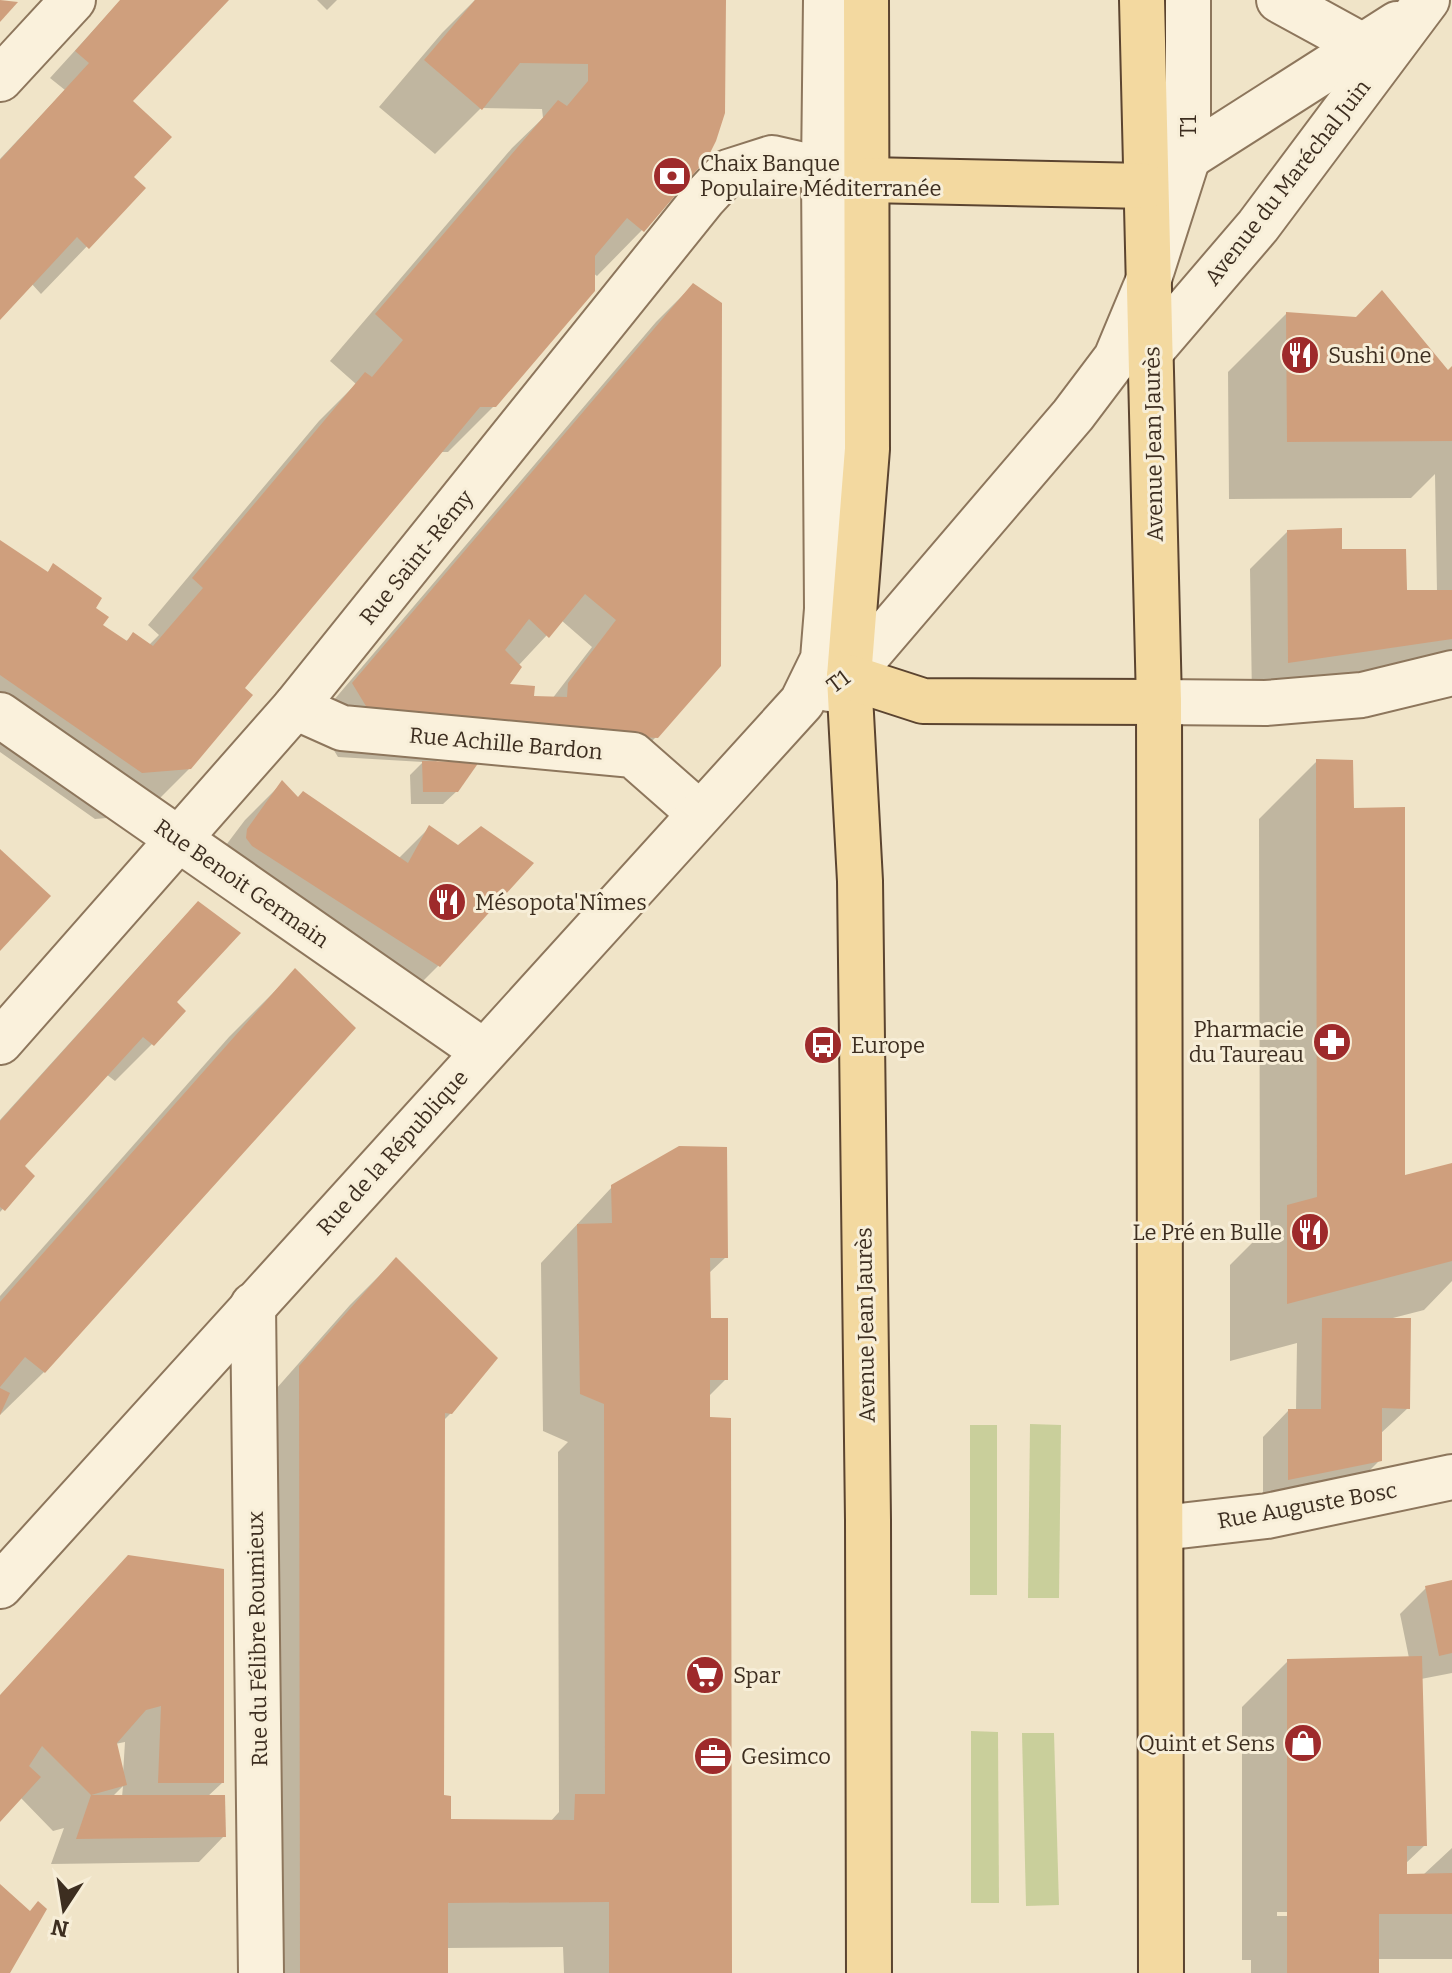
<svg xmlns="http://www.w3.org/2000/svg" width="1452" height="1973" viewBox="0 0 1452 1973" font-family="Bitter,serif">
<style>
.green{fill:#c9cf9b}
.shadow{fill:#0003;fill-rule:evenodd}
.building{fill:#cf9f7d;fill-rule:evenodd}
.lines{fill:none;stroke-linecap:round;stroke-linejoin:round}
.minor-casing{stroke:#8d765c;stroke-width:48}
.major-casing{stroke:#5b4430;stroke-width:48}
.minor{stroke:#faf1dc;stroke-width:44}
.major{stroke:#f3d9a0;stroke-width:44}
.labels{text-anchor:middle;stroke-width:6;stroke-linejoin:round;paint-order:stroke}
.street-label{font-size:22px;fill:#3d2e20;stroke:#f7eed8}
.poi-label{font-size:22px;fill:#3d2e20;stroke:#f7eed8;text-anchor:start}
</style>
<rect width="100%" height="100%" fill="#f0e4c8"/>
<g class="green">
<polygon points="1030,1424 1061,1425 1059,1598 1028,1598"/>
<rect x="970" y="1425" width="27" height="170"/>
<polygon points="971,1731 998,1732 999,1903 971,1903"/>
<polygon points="1022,1733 1054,1733 1059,1905 1026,1906"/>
</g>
<g class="shadow">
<polygon points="121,0 226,0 129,102 132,177 143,188 41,294 31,283 0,317 0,159 65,90 50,78"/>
<polygon points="317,0 337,0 327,10"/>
<polygon points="475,0 724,0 642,230 597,276 593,273 494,406 448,452 440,452 242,688 190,768 143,815 95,819 0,752 0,542 46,574 53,566 93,608 100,625 125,642 133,635 149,645 159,635 148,625 319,421 356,384 330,361 512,148 543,118 542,109 481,108 435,154 379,107 442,33"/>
<path d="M693,285L656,737L630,763L446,752L435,763L457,791L443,804H411L410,775L423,762L338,757L316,721L656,322ZM561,620L592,647L552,699L495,697L518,666Z"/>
<polygon points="1286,314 1448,372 1452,369 1452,669 1252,699 1250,569 1287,532 1340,551 1405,592 1437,592 1435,474 1411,498 1229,499 1228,372"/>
<polygon points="1317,761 1352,810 1403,1178 1452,1165 1452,1281 1424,1310 1389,1319 1408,1408 1380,1434 1380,1460 1354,1486 1263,1505 1263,1437 1288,1411 1296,1411 1297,1343 1230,1361 1230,1265 1260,1235 1259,819"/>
<polygon points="282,783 298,800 398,859 429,828 438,966 401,1003 214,861 245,820"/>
<polygon points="199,904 174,1002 152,1044 115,1081 106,1074 22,1166 32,1176 0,1212 0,1120 162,941"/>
<polygon points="295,971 353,1028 44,1372 0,1415 0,1296 229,1037"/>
<polygon points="612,1187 726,1257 708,1274 709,1320 726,1379 708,1397 730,1973 564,1973 563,1947 446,1948 446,1973 255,1973 254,1414 350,1305 396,1259 451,1413 443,1421 442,1797 449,1821 550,1822 559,1812 558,1452 568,1442 543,1431 541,1263"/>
<path d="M1452,1582V1673L1421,1679L1425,1845L1405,1864V1876L1423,1875L1452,1848V1959H1377V1973H1251V1960H1242V1707L1288,1661L1409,1658L1400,1614L1426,1588ZM1277,1912H1362V1916H1277Z"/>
<path d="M92,1595L222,1783L207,1797L224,1836L199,1862L51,1864L64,1828L53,1831L20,1797L0,1819V1696ZM125,1742L123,1774L115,1744ZM123,1786L122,1797H112Z"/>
</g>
<g class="building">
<polygon points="0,0 18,2 0,22"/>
<polygon points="120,0 229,0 133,101 172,137 134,177 146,188 89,249 77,237 0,320 0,160 89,63 75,51"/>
<polygon points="475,0 726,0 725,113 716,141 708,157 644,232 627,218 595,256 595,291 496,407 480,407 245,688 253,695 191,769 142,773 0,675 0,540 48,572 53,563 102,598 96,608 109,617 103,625 127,641 133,632 153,646 203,588 192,578 365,372 372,377 403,340 375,314 558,100 567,106 588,81 588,64 520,63 482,110 424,60"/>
<path d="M693,283L722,303L721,666L658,738L375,721L352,683ZM585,594L616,620L568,683L567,697L534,696L535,686L510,684L522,667L505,650L529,619L549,638Z"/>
<polygon points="1382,290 1448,370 1452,366 1452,441 1287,442 1286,312 1356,317"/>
<polygon points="1342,528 1342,549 1406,549 1407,590 1452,590 1452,639 1288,663 1287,530"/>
<polygon points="1316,759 1353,760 1354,808 1405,807 1405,1175 1452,1163 1452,1261 1287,1304 1287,1205 1317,1197"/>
<polygon points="422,761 479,762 458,792 423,792"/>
<polygon points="282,780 298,797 303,791 408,863 429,825 458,845 481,826 534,863 440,967 252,846 246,838 247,829"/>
<polygon points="0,849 51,896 0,951"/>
<polygon points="198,901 241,933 177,1002 186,1011 154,1046 143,1037 25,1166 35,1176 5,1211 0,1207 0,1121"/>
<polygon points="295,968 356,1028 45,1373 25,1357 0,1387 0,1302"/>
<polygon points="679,1146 727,1147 728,1258 710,1258 711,1318 728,1318 728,1380 710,1380 710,1417 731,1418 732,1973 609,1973 609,1902 448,1903 448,1973 300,1973 299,1366 396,1257 498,1358 452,1414 445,1413 444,1795 451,1796 451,1819 574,1820 575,1794 605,1794 604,1404 580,1394 577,1224 612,1223 611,1185"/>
<polygon points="1322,1318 1411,1318 1410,1409 1382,1408 1382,1461 1288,1480 1288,1409 1321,1409"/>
<polygon points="0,1388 10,1393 0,1415"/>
<polygon points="128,1555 224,1569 224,1783 158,1783 161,1706 146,1710 117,1743 127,1785 91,1795 42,1746 29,1766 41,1777 0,1822 0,1695"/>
<polygon points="1452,1580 1452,1653 1439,1656 1425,1586"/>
<polygon points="1422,1656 1427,1846 1407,1846 1407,1874 1452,1873 1452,1914 1379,1914 1379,1973 1287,1973 1287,1659"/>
<polygon points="91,1795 225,1795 226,1837 76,1839"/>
<polygon points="0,1884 30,1911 38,1901 47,1909 10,1973 0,1973"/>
</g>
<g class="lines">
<g class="minor-casing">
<g id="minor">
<polyline points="1279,0 1363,46"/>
<polyline points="0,79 73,0"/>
<polyline points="1168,170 1397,24"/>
<polyline points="1151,351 1258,226 1427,0"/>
<polyline points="829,689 849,677 1073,415 1116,358 1149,279 1188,157 1188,0"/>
<polyline points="1159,702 1266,703 1362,695 1452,673"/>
<polyline points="295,707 342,728 633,755 699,813"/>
<polyline points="0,715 483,1051"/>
<polyline points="0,1042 295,707 704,198 728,172 772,158 851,176"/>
<polyline points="253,1305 261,1973"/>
<polyline points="1162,1528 1267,1516 1452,1477"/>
<polyline points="0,1586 802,702 823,659 827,609 824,170 826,0"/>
</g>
</g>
<g class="major-casing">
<g id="major">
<polyline points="866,0 867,449 849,677 860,881 868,1520 869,1973"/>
<polyline points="1142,0 1159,702 1161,1973"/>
<polyline points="867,180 1146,186"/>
<polyline points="849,677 923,701 1159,702"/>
</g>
</g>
<use href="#minor" class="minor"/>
<use href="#major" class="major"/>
</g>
<defs>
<g id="bank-disc" transform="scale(2)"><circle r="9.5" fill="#9e2a2b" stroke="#f7eed8"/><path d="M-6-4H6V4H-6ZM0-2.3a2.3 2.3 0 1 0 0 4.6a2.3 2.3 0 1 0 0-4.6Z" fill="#fff"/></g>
<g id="restaurant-disc" transform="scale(2)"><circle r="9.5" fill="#9e2a2b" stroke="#f7eed8"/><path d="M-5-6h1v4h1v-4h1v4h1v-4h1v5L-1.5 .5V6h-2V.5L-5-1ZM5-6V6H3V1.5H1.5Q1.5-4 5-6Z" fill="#fff"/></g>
<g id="pharmacy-disc" transform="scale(2)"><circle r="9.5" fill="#9e2a2b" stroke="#f7eed8"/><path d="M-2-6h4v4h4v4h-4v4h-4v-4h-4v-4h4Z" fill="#fff"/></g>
<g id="bus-disc" transform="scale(2)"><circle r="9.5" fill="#9e2a2b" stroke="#f7eed8"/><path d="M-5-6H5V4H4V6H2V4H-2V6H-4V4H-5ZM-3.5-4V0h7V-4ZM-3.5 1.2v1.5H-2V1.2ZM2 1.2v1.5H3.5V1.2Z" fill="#fff"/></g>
<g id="supermarket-disc" transform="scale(2)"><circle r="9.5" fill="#9e2a2b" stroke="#f7eed8"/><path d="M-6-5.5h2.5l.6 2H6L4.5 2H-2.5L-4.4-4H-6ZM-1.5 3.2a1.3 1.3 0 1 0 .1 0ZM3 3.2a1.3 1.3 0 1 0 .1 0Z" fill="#fff"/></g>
<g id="shop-disc" transform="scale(2)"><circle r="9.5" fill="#9e2a2b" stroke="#f7eed8"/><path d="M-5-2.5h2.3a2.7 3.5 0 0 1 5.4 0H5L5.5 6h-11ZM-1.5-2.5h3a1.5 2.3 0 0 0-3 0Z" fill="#fff"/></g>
<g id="office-disc" transform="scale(2)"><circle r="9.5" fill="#9e2a2b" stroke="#f7eed8"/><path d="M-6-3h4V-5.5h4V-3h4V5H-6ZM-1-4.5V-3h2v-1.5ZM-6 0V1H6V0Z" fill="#fff"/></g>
</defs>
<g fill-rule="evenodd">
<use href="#bank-disc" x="672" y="176"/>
<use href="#restaurant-disc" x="1300" y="355"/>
<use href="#restaurant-disc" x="447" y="902"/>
<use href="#pharmacy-disc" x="1332" y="1042"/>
<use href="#bus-disc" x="823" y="1045"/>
<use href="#restaurant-disc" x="1310" y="1232"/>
<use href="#supermarket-disc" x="705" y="1675"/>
<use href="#shop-disc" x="1303" y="1743"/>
<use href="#office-disc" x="713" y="1756"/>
</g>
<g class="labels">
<g class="street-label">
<text transform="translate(1188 126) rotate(-90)" y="8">T1</text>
<text transform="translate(1287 182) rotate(-52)" y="8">Avenue du Maréchal Juin</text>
<text transform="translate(1153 444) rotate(-91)" y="8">Avenue Jean Jaurès</text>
<text transform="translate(416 557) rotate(-51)" y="8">Rue Saint-Rémy</text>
<text transform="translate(838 681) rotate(-37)" y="8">T1</text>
<text transform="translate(506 743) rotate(5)" y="8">Rue Achille Bardon</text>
<text transform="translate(242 883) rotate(35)" y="8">Rue Benoit Germain</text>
<text transform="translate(392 1152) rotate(-48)" y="8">Rue de la République</text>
<text transform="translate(865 1325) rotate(-91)" y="8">Avenue Jean Jaurès</text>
<text transform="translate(1307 1505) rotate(-10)" y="8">Rue Auguste Bosc</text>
<text transform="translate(257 1639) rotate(-91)" y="8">Rue du Félibre Roumieux</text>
</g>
<g class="poi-label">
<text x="700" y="171">Chaix Banque<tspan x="700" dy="25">Populaire Méditerranée</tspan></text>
<text x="1328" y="363">Sushi One</text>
<text x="475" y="910">Mésopota'Nîmes</text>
<text x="1304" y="1037" text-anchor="end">Pharmacie<tspan x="1304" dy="25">du Taureau</tspan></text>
<text x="851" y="1053">Europe</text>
<text x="1282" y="1240" text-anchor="end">Le Pré en Bulle</text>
<text x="733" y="1683">Spar</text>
<text x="1275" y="1751" text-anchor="end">Quint et Sens</text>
<text x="741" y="1764">Gesimco</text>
</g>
</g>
<g transform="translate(64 1909) rotate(192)" stroke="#f7eed8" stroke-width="6" paint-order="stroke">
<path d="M0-6L14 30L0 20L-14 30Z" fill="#3d2e20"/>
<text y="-12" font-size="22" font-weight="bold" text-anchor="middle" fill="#3d2e20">N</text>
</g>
</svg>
